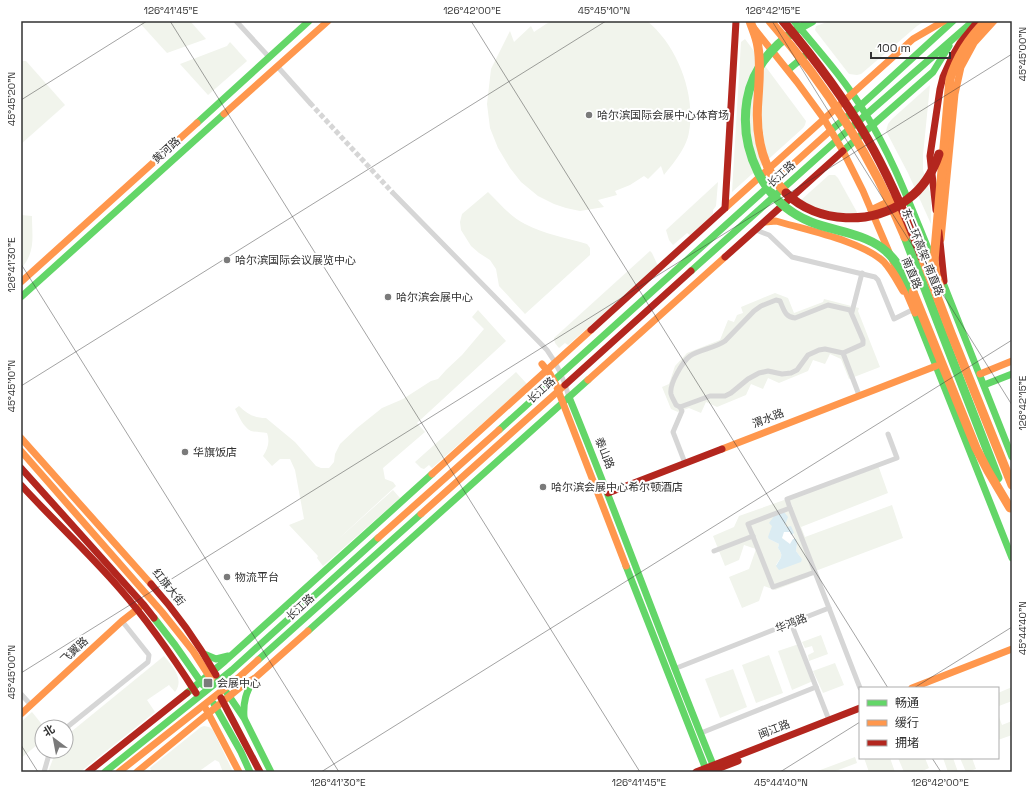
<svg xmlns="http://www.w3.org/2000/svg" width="1033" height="793" viewBox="0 0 1033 793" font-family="'Space Grotesk','Noto Sans SC',sans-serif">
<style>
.green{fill:#f1f4ec}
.water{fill:#dbecf3}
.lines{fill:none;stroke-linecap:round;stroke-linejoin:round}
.street-tunnel{stroke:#d6d6d6;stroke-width:5;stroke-dasharray:5 2.5;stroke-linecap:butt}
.street{stroke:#d6d6d6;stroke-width:5}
.fast{stroke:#63d668;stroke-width:7}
.slow{stroke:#ff974d;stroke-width:7}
.jam{stroke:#b3261e;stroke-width:7}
.fast-bridge{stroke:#63d668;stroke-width:9}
.slow-bridge{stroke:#ff974d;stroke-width:9}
.jam-bridge{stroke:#b3261e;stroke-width:9}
.ticks{fill:none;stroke:#323232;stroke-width:1;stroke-opacity:0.45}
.poi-dot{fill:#7a7a7a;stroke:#fff;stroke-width:1.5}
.labels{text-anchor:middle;stroke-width:4;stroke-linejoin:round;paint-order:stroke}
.poi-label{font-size:11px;fill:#323232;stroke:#fff;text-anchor:start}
.street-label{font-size:11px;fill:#323232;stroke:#fff}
.neatline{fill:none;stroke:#323232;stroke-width:1.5}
.ticks-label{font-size:10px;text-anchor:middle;fill:#323232}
</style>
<rect width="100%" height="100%" fill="#fff"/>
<g class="green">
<polygon points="138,21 190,21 206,39 167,53"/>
<path d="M552,21H647C677,45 696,94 689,132C687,147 673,164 664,175L661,166L648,179L644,176L630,185L615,191L617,195L598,200L604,207L580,211L566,208L554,204L538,196L521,182L510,168L498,148L490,128L487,104L491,69L510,31L514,42L531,26L534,32L546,24Z"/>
<polygon points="830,21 925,21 917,26 861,74 857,75 849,74 815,30 816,26"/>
<polygon points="745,39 806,121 805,125 803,128 732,192 741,42"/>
<polygon points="230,42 247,61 208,95 180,64 227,46"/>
<polygon points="21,61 26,61 65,105 21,144"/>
<polygon points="930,85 923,155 923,170 931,195 931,224 908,173 886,131 888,124 892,119"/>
<path d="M829,175H835L838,178L858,214C835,214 819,213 801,200Z"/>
<polygon points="718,182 716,206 713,210 713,214 690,235 687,233 673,245 669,240 666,230"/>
<path d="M488,192C499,203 511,217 525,224C544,234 567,238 587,244L590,248V255L525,314L499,286L496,269L490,260L479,253L471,246L461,230L460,222L462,214Z"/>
<path d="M21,215L32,216C32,238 36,251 21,269Z"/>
<polygon points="650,251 652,253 658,266 568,345 565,343 559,348 555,343 554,338"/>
<polygon points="775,293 788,298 794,313 823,302 824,299 859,308 858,311 880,367 849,379 841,359 830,354 825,364 813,360 808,371 779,383 768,378 763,389 751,384 746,395 717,407 706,402 701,413 689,408 678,412 671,409 662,387 669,384 675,366 687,353 720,340 728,320 734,322 737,315 743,313 741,307"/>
<path d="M478,310L506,341L417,423L425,432L383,468L385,479L393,482L396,486L335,542L393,490L400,498L323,566L317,558L318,556L289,525L304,519L295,470L290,459H280L272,466L263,456C268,448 270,442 267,433C262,432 255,432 251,431C243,427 239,416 235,409L239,406C247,414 254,418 266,418L295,442L316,466L321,468H329L334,462L335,454L340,444L357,428L382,408L403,399L431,381L438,379L446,370L462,355L484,329L472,317Z"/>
<polygon points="516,372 527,384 432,468 429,465 424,469 421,468 415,462"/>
<path d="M878,465L888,493L801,527L805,537L892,505L903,538L818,570L809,574V577L775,590L764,586L759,601L742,608L729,577L749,569L756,549L744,545L739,560L725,566L713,536L734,527L739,516L787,499L790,508L775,515L769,539L779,544L778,548C784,556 781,557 776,565L802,559L796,551L797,544L791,527H787L785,525L784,512L793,508L789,498Z"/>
<polygon points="821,635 828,654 809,661 808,655 814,652 812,646 805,648 802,642"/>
<polygon points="799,644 813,681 792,690 778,651"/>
<polygon points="769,655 783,693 756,703 742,665"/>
<path d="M164,656C172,666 185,679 175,692L169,685L147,700L155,712L80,772H48L56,751H66V736Z"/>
<polygon points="835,663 844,685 823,693 813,671"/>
<polygon points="733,669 747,707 720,718 705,679"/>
<polygon points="1012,687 1012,701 999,706 998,693"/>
<polygon points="32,712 44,727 42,727 42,741 21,758 21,722"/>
<polygon points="998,714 1002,725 1012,721 1012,735 998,740"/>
<polygon points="204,726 209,727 213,730 233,772 223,772 219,762 215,760 198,772 152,772 150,768 201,727"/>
<polygon points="855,757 857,763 833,772 815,772"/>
<polygon points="864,758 890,758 895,772 869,772"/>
<polygon points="898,758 925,758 929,768 920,772 904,772"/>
<polygon points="943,758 953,758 958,772 948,772"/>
<polygon points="960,758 972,758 976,769 966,772"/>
</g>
<path class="water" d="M784,512L788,517L785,525L787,527L791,526L794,533L791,535L790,532H784L782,538L790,544L793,539H796L797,544L796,551L802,559L801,562L779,570L776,566C781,557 784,556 778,548L779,544L769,539L768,537L772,526L769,523L775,515Z"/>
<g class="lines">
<polyline class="street-tunnel" points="310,103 393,193"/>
<g class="street">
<polyline points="236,21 269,57"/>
<polyline points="277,66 310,103"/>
<path d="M393,193L547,350C558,365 564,379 569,397"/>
<polyline points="756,230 769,235 792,257 875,277 878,280 894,319 914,309"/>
<path d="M776,300L780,301C784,310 785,317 795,318L828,305L850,310L863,340V344L843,353L825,349L819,350L808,355L797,370L791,373L782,374L768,371L759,373L748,379L731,393L725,396H710L680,407L676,405C675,402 672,398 671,394C669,384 683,361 690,356C699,350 715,348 725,341L754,311L761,306Z"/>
<polyline points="852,312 862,273"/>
<polyline points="843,353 859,395"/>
<polyline points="680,407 682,411 673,432 685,463"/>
<polyline points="790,508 787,499 897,458 888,434"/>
<polyline points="714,551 753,536"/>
<polyline points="815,572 773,587 748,524 790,508 829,608"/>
<polyline points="791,623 829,720"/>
<polyline points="674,669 829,608 860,688"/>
<polyline points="21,694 31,705"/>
<polyline points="66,728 148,662 149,655 122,621"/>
<polyline points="701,733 816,687"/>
<polyline points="44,772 50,751"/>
</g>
<g class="fast">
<path d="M794,21C819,51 845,80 865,113C894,159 913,213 934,263"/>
<polyline points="788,70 807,54"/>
<polyline points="197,123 309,21"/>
<polyline points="831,130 860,106 953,21"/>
<polyline points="837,140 970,24"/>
<polyline points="843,151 933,72 949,46"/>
<polyline points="691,271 837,140"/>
<polyline points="940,275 1012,457"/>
<polyline points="21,297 224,114"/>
<polyline points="915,313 1012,558"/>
<polyline points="984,385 1012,374"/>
<path d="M569,397C620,521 665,648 716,772"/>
<polyline points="499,430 770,185"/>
<polyline points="626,566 707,772"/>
<polyline points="154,618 175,645 203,685"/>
<polyline points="308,631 588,380"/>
<polyline points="204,654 216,659 228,656"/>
<polyline points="258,660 421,514"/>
<polyline points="187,693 225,661 432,474"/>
<polyline points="227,693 244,718 271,772"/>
<polyline points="214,704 241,752 250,772"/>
<path d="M244,717C243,702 246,692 254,679"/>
<polyline points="105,772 232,670 378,538"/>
</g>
<g class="slow">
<polyline points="753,27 797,82 824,119 843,151 863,191 915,313"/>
<polyline points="224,114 328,21"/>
<polyline points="824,119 913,39 944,21"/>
<polyline points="770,185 831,130"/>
<polyline points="723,210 824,119"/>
<polyline points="871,210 896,198"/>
<path d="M765,222L776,221L783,223C811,231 863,242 884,262C892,271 897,281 903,291"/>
<polyline points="941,239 955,94 961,67 974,43 994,21"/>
<polyline points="21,282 197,123"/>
<polyline points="542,364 550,374 556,385 626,566"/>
<polyline points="980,374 1012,361"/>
<polyline points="588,380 725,257"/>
<polyline points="21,438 151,584"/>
<polyline points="722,449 936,366"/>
<polyline points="21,451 162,612 193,651 211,679"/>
<polyline points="432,474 591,330"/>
<polyline points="421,514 565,385"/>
<polyline points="378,538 499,430"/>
<polyline points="912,688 1012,649"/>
<polyline points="206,709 239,772"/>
<polyline points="21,714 122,621 140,607"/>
<polyline points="119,772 238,678 258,660"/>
<polyline points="137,772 243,685 255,678 308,631"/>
</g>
<g class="jam">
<polyline points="725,208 736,21"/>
<polyline points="936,210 930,156 940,89 943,77 953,55 960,43 978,21"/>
<polyline points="939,232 944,281"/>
<polyline points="725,257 843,151"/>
<polyline points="591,330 723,210"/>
<polyline points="565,385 691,271"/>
<polyline points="21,468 143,604 154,618"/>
<path d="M21,485C53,520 89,553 120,589C149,622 173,657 196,693"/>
<polyline points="608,493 722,449"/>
<path d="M151,584C176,612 198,643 216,675"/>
<polyline points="221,698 260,772"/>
<polyline points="712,771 738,761"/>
<polyline points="88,772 187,693"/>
<polyline points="696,772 860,708"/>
</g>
<g class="fast-bridge">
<path d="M812,21C780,37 753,64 747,100C739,149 763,203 811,222C834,231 862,233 882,248C897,259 906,276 913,292"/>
<polyline points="905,237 998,478"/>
</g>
<g class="slow-bridge">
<path d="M750,21C753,30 757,38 758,47C761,64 759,82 758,99C755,134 761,168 786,193"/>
<path d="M770,21C827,86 872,157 905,237"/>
<polyline points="922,257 951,333 1012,485"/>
<path d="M941,290L936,275L934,261L950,79C957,56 969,38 986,21"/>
<polyline points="913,292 976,448 988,471 1010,508"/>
</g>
<g class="jam-bridge">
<path d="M783,21C814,58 843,96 867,138C889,176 906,216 922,257"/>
<path d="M786,193C817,224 874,226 908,199C923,188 933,172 939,154"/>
</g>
</g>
<path class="ticks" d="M170,21L640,772M471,21L888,688M772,21L1012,405M21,100L147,21M21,264L339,772M21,386L606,21M21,673L1012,54M914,688L1012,627M21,745L38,772M932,758L941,772M321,772L1012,340M780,772L860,722"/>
<g class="poi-dot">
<circle cx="589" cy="115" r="4"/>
<circle cx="227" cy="260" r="4"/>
<circle cx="388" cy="297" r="4"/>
<circle cx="185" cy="452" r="4"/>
<circle cx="543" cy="487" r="4"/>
<circle cx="227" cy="577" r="4"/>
<rect x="203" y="678" width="10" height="10" rx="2"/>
</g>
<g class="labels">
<g class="poi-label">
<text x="597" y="119">哈尔滨国际会展中心体育场</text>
<text x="235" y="264">哈尔滨国际会议展览中心</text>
<text x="396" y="301">哈尔滨会展中心</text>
<text x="193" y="456">华旗饭店</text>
<text x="551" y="491">哈尔滨会展中心希尔顿酒店</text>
<text x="235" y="581">物流平台</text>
<text x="217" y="687">会展中心</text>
</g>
<g class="street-label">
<text transform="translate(166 150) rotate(-42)" y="4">黄河路</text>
<text transform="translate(781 174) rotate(-42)" y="4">长江路</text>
<text transform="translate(923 252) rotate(68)" y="4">东二环高架-南直路</text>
<text transform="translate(912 273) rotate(67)" y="4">南直路</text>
<text transform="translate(541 390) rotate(-42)" y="4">长江路</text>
<text transform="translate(768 418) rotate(-21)" y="4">渭水路</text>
<text transform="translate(605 453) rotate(68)" y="4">泰山路</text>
<text transform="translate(169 587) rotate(51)" y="4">红旗大街</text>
<text transform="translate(300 607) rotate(-42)" y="4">长江路</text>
<text transform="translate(791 623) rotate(-21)" y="4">华鸿路</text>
<text transform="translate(74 650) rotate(-43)" y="4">飞翼路</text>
<text transform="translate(774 729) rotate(-21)" y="4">闽江路</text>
</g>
</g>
<rect width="1033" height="793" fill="none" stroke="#ffffff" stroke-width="44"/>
<rect x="859" y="687" width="140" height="72" fill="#ffffff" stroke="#adadad"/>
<rect x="867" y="700" width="20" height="6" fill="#63d668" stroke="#adadad"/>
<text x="895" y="707" font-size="12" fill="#323232">畅通</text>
<rect x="867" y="720" width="20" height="6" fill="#ff974d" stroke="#adadad"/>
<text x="895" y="727" font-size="12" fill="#323232">缓行</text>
<rect x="867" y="740" width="20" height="6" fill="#b3261e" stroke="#adadad"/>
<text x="895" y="747" font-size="12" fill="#323232">拥堵</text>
<g transform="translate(54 739) rotate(328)"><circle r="19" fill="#ffffff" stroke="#adadad"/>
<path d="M0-3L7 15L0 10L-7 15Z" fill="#7a7a7a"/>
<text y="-6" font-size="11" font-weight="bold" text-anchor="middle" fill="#323232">北</text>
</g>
<path d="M871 52v6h79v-6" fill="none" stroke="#323232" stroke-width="2"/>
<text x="877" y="52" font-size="12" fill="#323232" stroke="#ffffff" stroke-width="3" paint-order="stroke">100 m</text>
<rect x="22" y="22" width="989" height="749" class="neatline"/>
<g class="ticks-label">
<text x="171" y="14">126°41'45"E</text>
<text x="472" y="14">126°42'00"E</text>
<text x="604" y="14">45°45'10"N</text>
<text x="773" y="14">126°42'15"E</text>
<text transform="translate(1022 54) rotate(-90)" y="4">45°45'00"N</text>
<text transform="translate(11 99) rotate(-90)" y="4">45°45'20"N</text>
<text transform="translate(11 265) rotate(-90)" y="4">126°41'30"E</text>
<text transform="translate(11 386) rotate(-90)" y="4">45°45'10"N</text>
<text transform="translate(1022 403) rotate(-90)" y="4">126°42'15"E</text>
<text transform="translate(1022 628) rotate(-90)" y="4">45°44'40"N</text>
<text transform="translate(11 672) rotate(-90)" y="4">45°45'00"N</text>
<text x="338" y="786">126°41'30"E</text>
<text x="639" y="786">126°41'45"E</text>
<text x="781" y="786">45°44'40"N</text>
<text x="940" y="786">126°42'00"E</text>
</g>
</svg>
